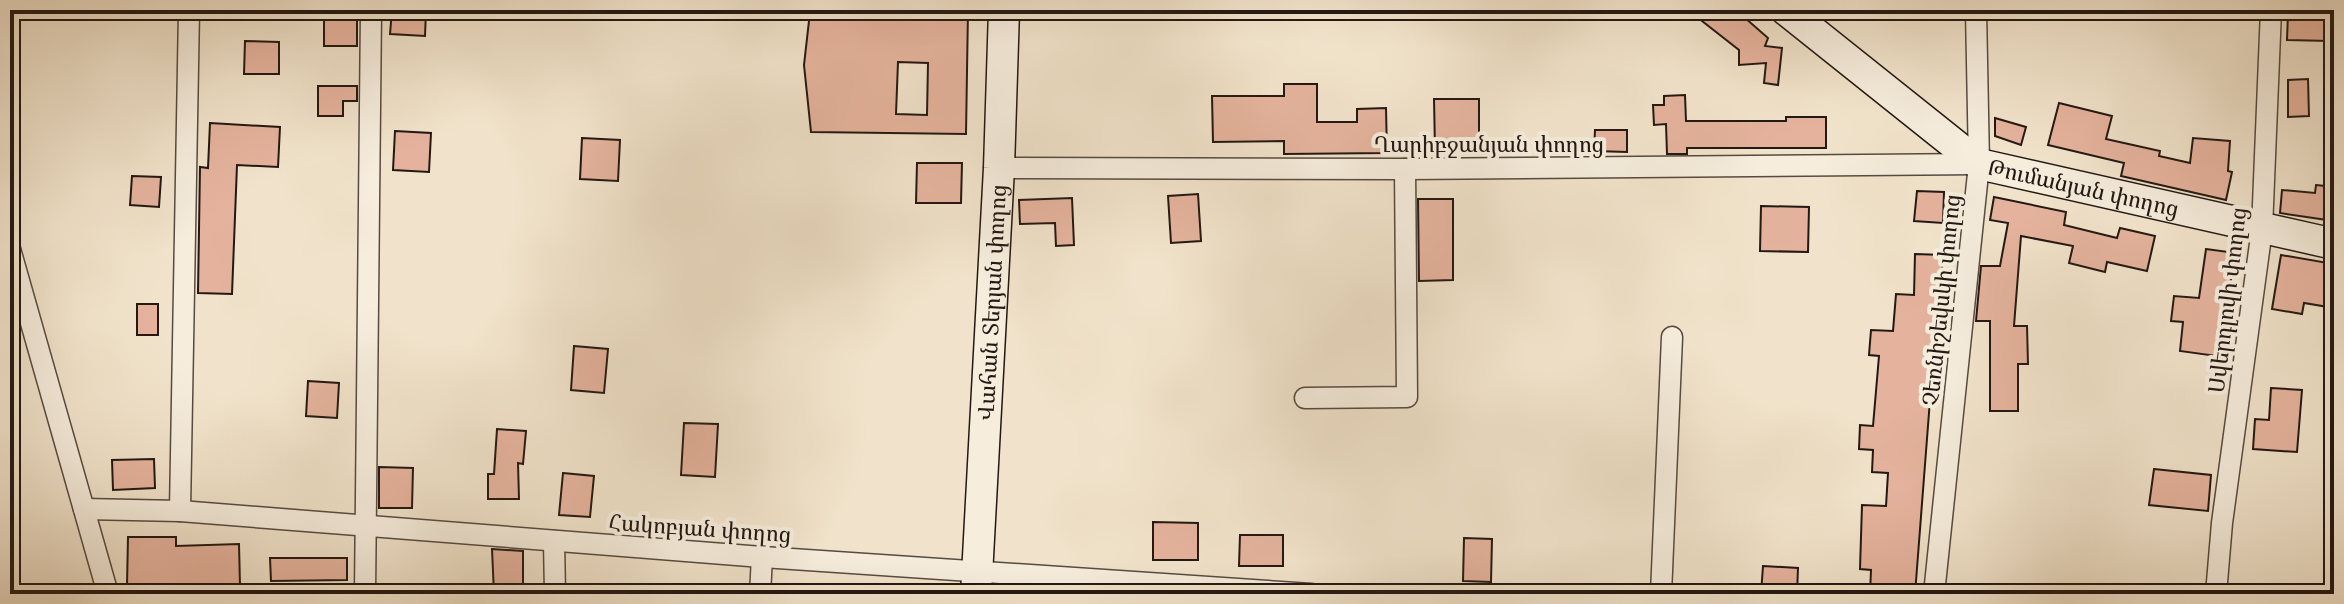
<svg xmlns="http://www.w3.org/2000/svg" width="2344" height="604" viewBox="0 0 2344 604" font-family="'Libre Caslon Text','Noto Serif Armenian',serif">
<style>
.building{fill:#e5b39d;stroke:#231813;stroke-width:2;fill-rule:evenodd}
.lines{fill:none;stroke-linecap:round;stroke-linejoin:round}
.street-casing{stroke:#564b41;stroke-width:23}
.secondary-casing{stroke:#231813;stroke-width:33}
.street{stroke:#f6eddd;stroke-width:20}
.secondary{stroke:#f6eddd;stroke-width:30}
.labels{text-anchor:middle;stroke-width:8;stroke-linejoin:round;paint-order:stroke}
.street-label{font-size:22px;fill:#231813;stroke:#f6eddd}
</style>
<rect width="100%" height="100%" fill="#f1e3cb"/>
<filter id="stains"><feTurbulence type="fractalNoise" baseFrequency=".0025" numOctaves="4"/><feColorMatrix values="0 0 0 0 .2 0 0 0 0 .09 0 0 0 0 .02 0 0 0 .5 -.17"/></filter>
<radialGradient id="worn" r=".72"><stop offset=".6" stop-color="#630" stop-opacity="0"/><stop offset="1" stop-color="#630" stop-opacity=".3"/></radialGradient>
<g class="building">
<rect x="324" y="10" width="33" height="36"/>
<polygon points="392,10 426,10 425,36 390,34"/>
<path d="M823,10H968L966,134L811,132L804,65L810,12ZM898,62L928,63L927,115L896,114Z"/>
<polygon points="1688,10 1736,10 1768,38 1765,46 1782,48 1778,85 1764,83 1766,63 1739,65 1739,50"/>
<polygon points="2288,13 2331,14 2330,41 2287,40"/>
<polygon points="245,41 279,42 279,74 244,74"/>
<polygon points="2308,79 2309,116 2288,117 2288,80"/>
<polygon points="1284,84 1317,84 1317,122 1357,122 1357,109 1386,108 1387,153 1284,154 1284,141 1213,142 1212,96 1284,96"/>
<polygon points="318,86 357,86 357,101 343,101 343,116 318,116"/>
<polygon points="1685,95 1686,121 1786,121 1786,117 1826,117 1826,148 1687,148 1687,154 1667,154 1666,124 1654,125 1653,105 1664,105 1664,96"/>
<polygon points="1434,99 1479,99 1479,148 1435,149"/>
<polygon points="2059,103 2112,116 2106,139 2160,151 2159,156 2190,163 2193,138 2230,141 2228,171 2232,172 2226,200 2121,176 2124,163 2048,145"/>
<polygon points="1995,118 2026,127 2021,145 1995,136"/>
<polygon points="210,123 280,127 278,167 237,165 232,294 198,293 200,167 208,168"/>
<polygon points="1595,130 1627,130 1627,152 1594,151"/>
<polygon points="395,131 431,133 429,172 393,170"/>
<polygon points="582,138 620,140 618,181 580,179"/>
<polygon points="917,163 962,163 961,203 916,203"/>
<polygon points="132,176 161,177 159,207 130,205"/>
<polygon points="2316,185 2334,187 2334,221 2280,213 2282,190 2315,193"/>
<polygon points="1917,191 1944,192 1943,223 1914,221"/>
<polygon points="1198,194 1201,241 1171,243 1168,196"/>
<polygon points="1994,197 2066,212 2064,225 2117,238 2120,228 2155,236 2147,271 2107,262 2105,272 2069,263 2073,246 2021,236 2014,326 2027,326 2028,364 2018,364 2018,411 1990,411 1990,321 1976,321 1981,266 2000,266 2008,223 1990,220"/>
<polygon points="1072,198 1074,245 1056,246 1055,223 1020,224 1019,200"/>
<polygon points="1418,199 1453,199 1453,280 1419,281"/>
<polygon points="1761,206 1809,207 1808,252 1760,251"/>
<polygon points="2206,249 2236,253 2216,356 2180,351 2183,322 2171,321 2174,296 2199,298"/>
<polygon points="1915,254 1943,255 1936,388 1931,387 1915,594 1870,594 1871,570 1860,569 1862,505 1886,506 1888,473 1872,472 1873,450 1859,449 1860,425 1873,426 1879,356 1869,355 1871,330 1893,331 1896,294 1914,295"/>
<polygon points="2281,255 2334,264 2334,308 2304,303 2302,314 2272,309"/>
<rect x="137" y="304" width="21" height="31"/>
<polygon points="574,346 608,349 604,393 571,390"/>
<polygon points="308,381 339,383 337,418 306,416"/>
<polygon points="2271,388 2302,390 2297,452 2253,449 2255,419 2269,420"/>
<polygon points="684,423 718,424 715,477 681,475"/>
<polygon points="497,429 526,431 523,464 518,463 519,499 488,499 488,474 494,474"/>
<polygon points="154,459 155,488 113,490 112,460"/>
<polygon points="379,467 413,468 412,508 379,508"/>
<polygon points="2154,469 2211,475 2208,511 2149,505"/>
<polygon points="563,473 594,476 590,517 559,515"/>
<polygon points="1153,522 1198,523 1198,560 1153,560"/>
<polygon points="1240,535 1283,535 1283,566 1239,566"/>
<polygon points="128,537 176,537 176,546 239,544 240,586 127,585"/>
<polygon points="1464,538 1492,539 1491,582 1463,581"/>
<polygon points="492,549 523,551 523,594 494,594"/>
<polygon points="270,558 347,558 347,580 271,581"/>
<polygon points="1763,566 1798,568 1797,594 1761,594"/>
</g>
<g class="lines">
<g class="street-casing">
<g id="street">
<polyline points="999,168 1405,169 1979,164"/>
<polyline points="10,249 108,594"/>
<polyline points="1305,398 1407,397 1405,169"/>
<polyline points="84,509 180,511 762,557 1311,594"/>
<polyline points="180,511 189,10"/>
<polyline points="554,541 555,594"/>
<polyline points="365,594 371,10"/>
<polyline points="760,594 762,557"/>
<polyline points="1661,594 1672,337"/>
<polyline points="1934,594 1979,164 1976,10"/>
<polyline points="2216,594 2222,523 2262,229 2271,10"/>
</g>
</g>
<g class="secondary-casing">
<g id="secondary">
<path id="s1" d="M1786,10L1979,164L2334,244"/>
<path id="s2" d="M976,594L999,168L1004,10"/>
</g>
</g>
<use href="#street" class="street"/>
<use href="#secondary" class="secondary"/>
</g>
<g class="labels">
<g class="street-label">
<text x="1489" y="152">Ղարիբջանյան փողոց</text>
<text dy="8" stroke="none"><textPath href="#s1" startOffset="354">Թումանյան փողոց</textPath></text>
<text transform="translate(1941 300) rotate(-84)" y="8">Չեռնիշեվսկի փողոց</text>
<text transform="translate(2227 300) rotate(-83)" y="8">Սվերդլովի փողոց</text>
<text dy="8" stroke="none"><textPath href="#s2" startOffset="292">Վահան Տերյան փողոց</textPath></text>
<text transform="translate(700 528) rotate(4)" y="8">Հակոբյան փողոց</text>
</g>
</g>
<rect width="2344" height="604" fill="none" stroke="#f1e3cb" stroke-width="40"/>
<rect x="12" y="12" width="2320" height="580" fill="none" stroke="#231813" stroke-width="4"/>
<rect x="20" y="20" width="2304" height="564" fill="none" stroke="#231813" stroke-width="2"/>
<rect width="100%" height="100%" filter="url(#stains)"/>
<rect width="100%" height="100%" fill="url(#worn)"/>
</svg>
